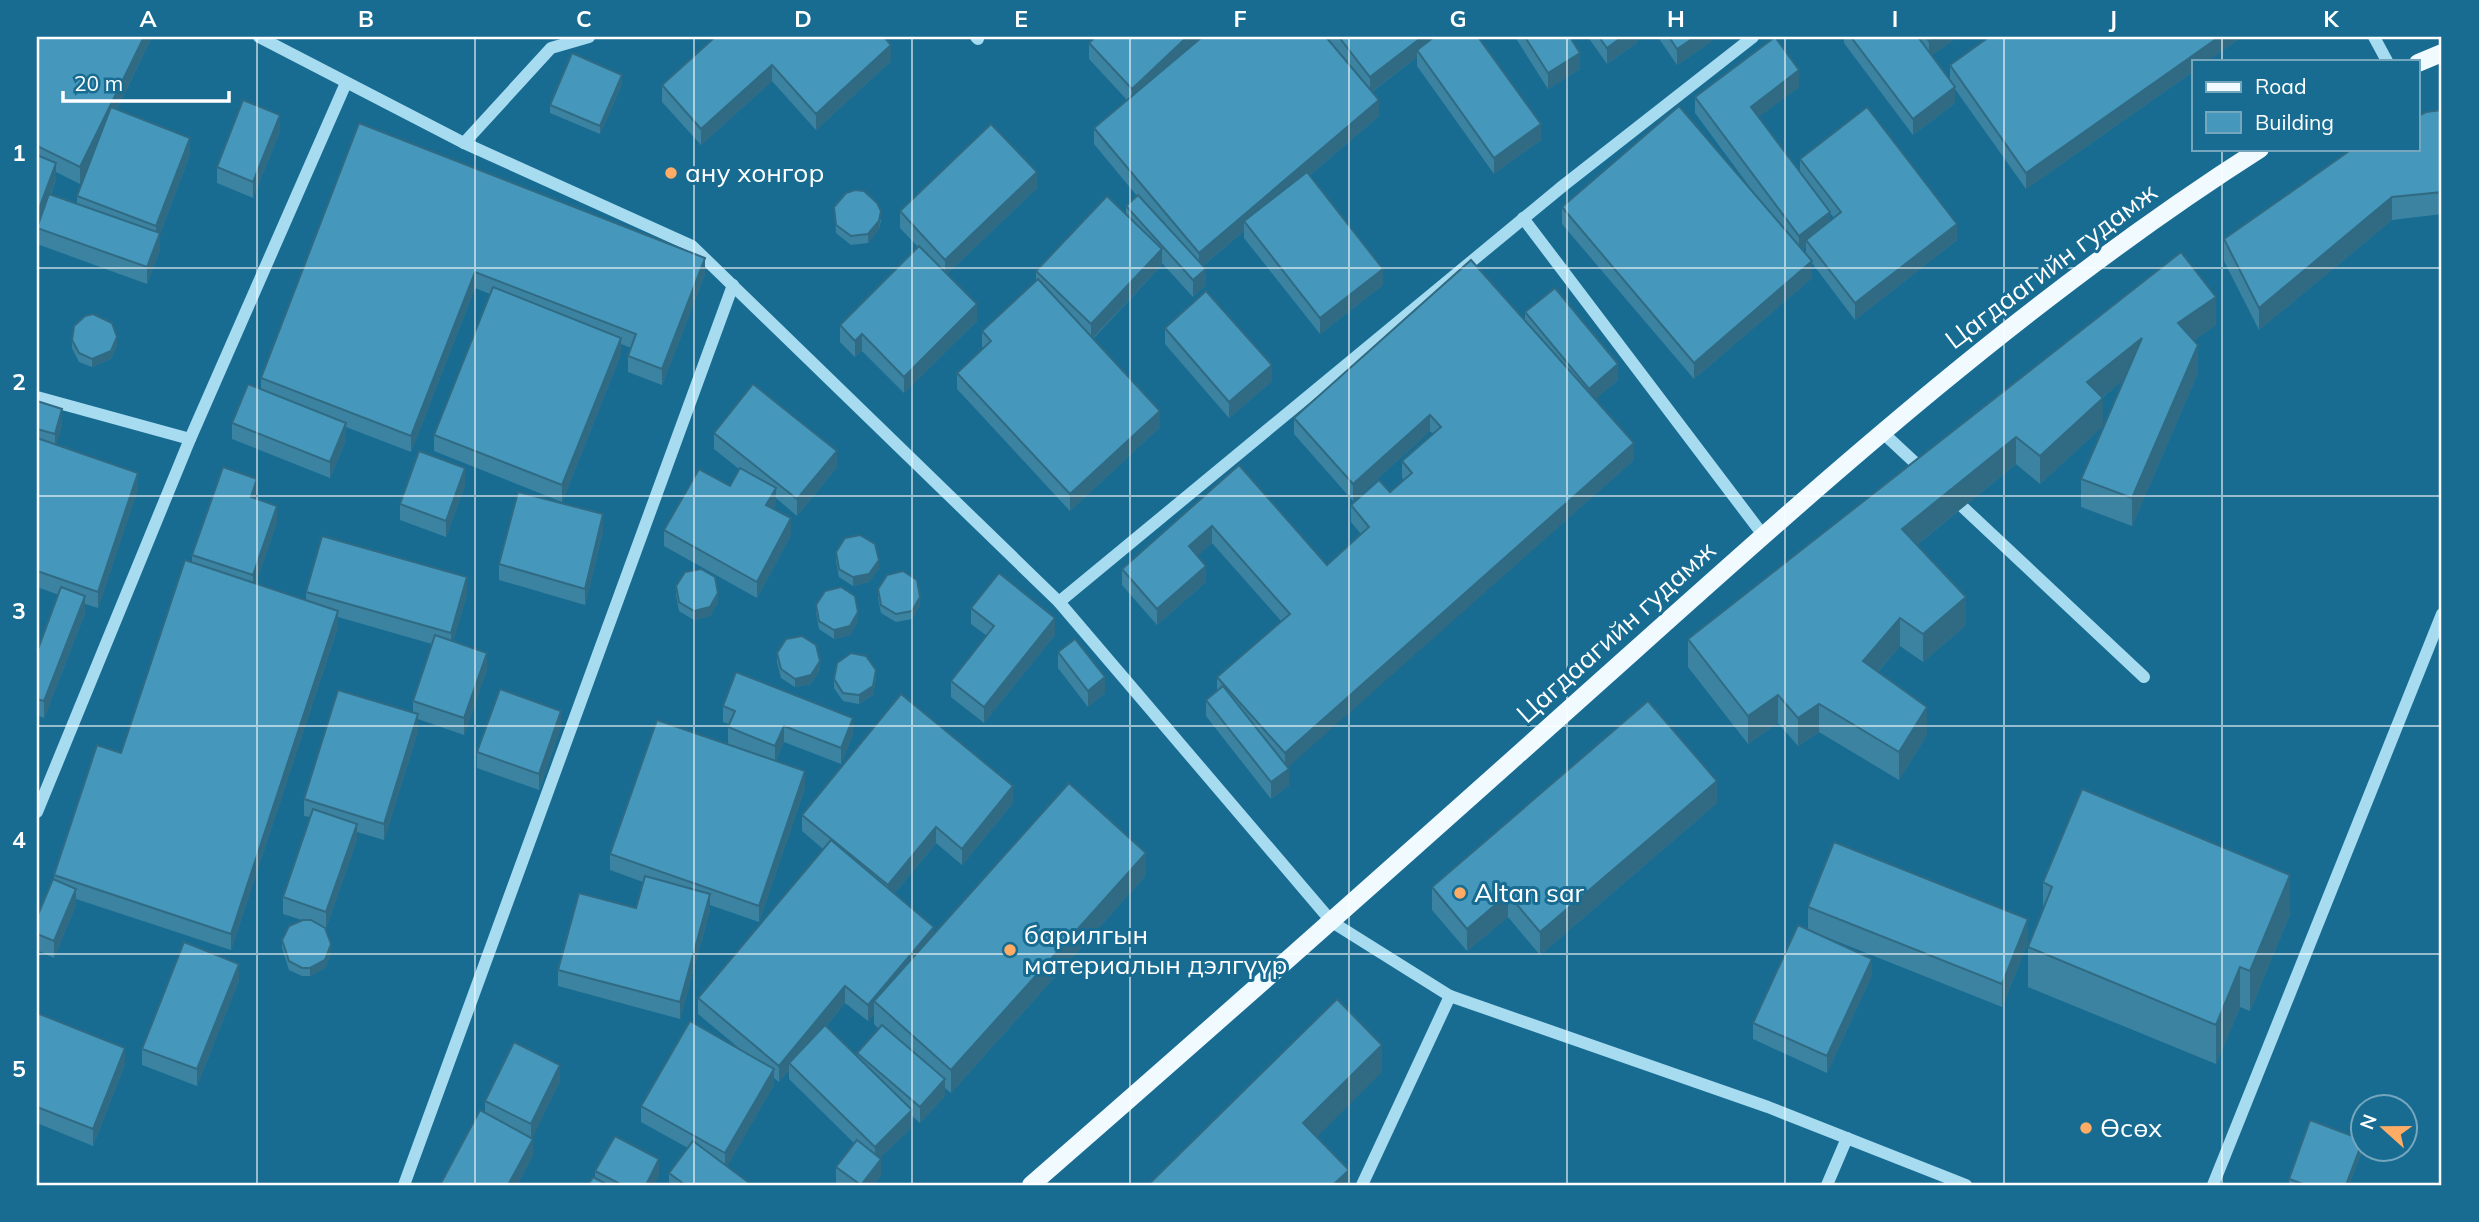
<svg xmlns="http://www.w3.org/2000/svg" width="2479" height="1222" viewBox="0 0 2479 1222" font-family="Mulish,sans-serif">
<style>
.lines{fill:none;stroke-linecap:round;stroke-linejoin:round}
.minor{stroke:#a7dbf0;stroke-width:12}
.major{stroke:#f0faff;stroke-width:18}
.wall{fill:#3b83a1;fill-rule:evenodd}
.shaded-wall{fill:#306a83}
.building{fill:#4598bb;stroke:#306a83;stroke-width:2}
.grid{fill:none;stroke:#fff;stroke-width:2;stroke-opacity:0.55}
.poi-dot{fill:#ffac66;stroke:#186c92;stroke-width:2.5}
.labels{text-anchor:middle;stroke-width:6;stroke-linejoin:round;paint-order:stroke}
.poi-label{font-size:26px;fill:#fff;stroke:#186c92;text-anchor:start}
.street-label{font-size:26px;fill:#fff;stroke:#186c92}
.neatline{fill:none;stroke:#fff;stroke-width:2.5}
.grid-label{font-size:23px;text-anchor:middle;font-weight:bold;fill:#fff}
</style>
<rect width="100%" height="100%" fill="#186c92"/>
<g class="lines">
<g class="minor">
<polyline points="259,37 464,143 692,246 1059,602 1332,922 1450,996 1768,1107 1966,1185"/>
<polyline points="976,37 978,39"/>
<polyline points="2374,37 2387,61"/>
<polyline points="464,143 551,48 589,37"/>
<polyline points="1523,218 1763,535"/>
<polyline points="37,397 190,439"/>
<polyline points="1882,432 1925,472"/>
<polyline points="1951,496 2144,677"/>
<polyline points="1059,602 1564,185 1753,37"/>
<polyline points="37,812 190,439 346,83"/>
<polyline points="404,1185 733,285"/>
<polyline points="1362,1185 1450,996"/>
<polyline points="1827,1185 1847,1138"/>
<polyline points="2213,1185 2442,614"/>
</g>
<g class="major">
<polyline points="2418,63 2442,53"/>
<path d="M1031,1185C1224,1017 1415,847 1606,676C1815,489 2023,300 2260,149"/>
</g>
</g>
<g class="wall">
<path d="M37,37H152L117,109L190,154L160,234V250L147,284L37,244ZM88,168L77,196V204L51,194L56,179V172L80,184Z"/>
<polygon points="715,37 891,61 816,130 772,81 701,145 662,102 662,85"/>
<polygon points="1327,37 1478,37 1541,140 1494,174 1417,66 1417,57 1372,92 1379,116 1310,175 1383,285 1320,334 1244,238 1244,231 1203,266 1206,285 1193,297 1162,263 1162,265 1093,339 1160,427 1070,511 957,389 957,373 984,348 982,347 982,331 1036,281 1036,271 1126,215 1126,206 1137,196 1094,144 1094,128 1127,100 1089,59 1089,43"/>
<polygon points="1515,37 1570,37 1580,69 1548,89"/>
<polygon points="1588,37 1638,37 1638,42 1607,64"/>
<polygon points="1658,37 1718,37 1677,65"/>
<polygon points="1844,37 1958,37 1932,55 1950,79 1950,65 1989,37 2242,37 2207,61 2194,61 2194,71 2026,189 1955,89 1955,103 1913,135 1844,43"/>
<polygon points="622,84 600,134 550,113 550,105"/>
<path d="M1799,87L1758,117L1800,173V159L1957,240L1855,320L1812,263V278L1694,379L1562,224V207L1763,205L1695,113V97ZM1830,213L1834,218L1830,221ZM1806,246V255L1802,250Z"/>
<polygon points="2442,110 2442,214 2392,220 2259,330 2224,261 2224,239"/>
<polygon points="359,123 705,274 662,385 628,372 628,356 631,348 621,344 621,354 562,502 434,451 434,435 490,294 475,288 411,452 346,427 346,440 330,478 232,439 232,423 261,389 261,378"/>
<polygon points="280,131 253,198 217,183 217,167"/>
<polygon points="1037,188 947,274 977,321 904,393 862,351 855,357 840,342 840,325 918,247 900,228 900,211"/>
<polygon points="834,207 881,220 879,229 868,243 851,245 836,233"/>
<polygon points="2181,252 2216,325 2194,340 2198,373 2132,526 2081,507 2081,479 2123,380 2102,398 2103,426 2040,484 2016,464 1917,545 1966,625 1923,662 1900,646 1878,672 1927,735 1899,780 1819,732 1798,746 1778,723 1748,744 1688,667 1688,639"/>
<polygon points="1525,312 1618,380 1595,399 1634,460 1287,767 1289,785 1271,799 1206,716 1206,700 1217,690 1217,677 1281,621 1212,543 1197,555 1206,582 1157,625 1122,585 1122,569 1239,465 1327,565 1361,534 1351,522 1351,505 1390,492 1404,480 1402,478 1402,461 1433,434 1430,431 1353,501 1294,434 1294,418 1525,320"/>
<polygon points="1165,328 1272,381 1229,418 1165,344"/>
<polygon points="72,340 117,345 111,359 92,367 79,362 72,348"/>
<polygon points="37,401 62,425 56,445 138,489 98,608 85,604 85,613 44,718 37,715 37,652 59,595 37,587"/>
<polygon points="714,433 837,467 797,516 776,498 776,505 773,509 791,535 757,598 664,546 664,530 730,486 739,469 714,449"/>
<polygon points="465,485 446,537 400,520 400,504"/>
<polygon points="257,495 256,499 277,522 256,583 306,600 306,592 467,594 453,641 487,669 464,735 418,719 418,731 384,840 357,832 357,840 326,928 331,953 325,968 310,976 302,976 289,970 282,948 282,940 302,920 283,914 283,897 310,817 304,816 304,799 413,712 413,701 432,644 338,617 338,627 231,950 76,899 76,905 54,958 37,950 37,917 54,880 54,875 121,753 192,562 192,555"/>
<polygon points="603,531 585,605 499,580 499,564"/>
<polygon points="836,552 879,568 869,582 853,586 839,577 836,561"/>
<polygon points="676,586 718,602 710,616 694,620 679,611 676,595"/>
<polygon points="878,589 920,605 912,619 896,622 881,613 878,598"/>
<polygon points="816,605 858,621 850,635 834,639 819,629 816,613"/>
<polygon points="971,608 1055,635 984,723 951,697 951,681 987,636 971,624"/>
<polygon points="1058,652 1105,693 1088,707 1058,668"/>
<polygon points="777,653 820,669 811,684 795,687 781,678 777,662"/>
<polygon points="876,678 873,695 859,704 843,701 834,688 834,679"/>
<polygon points="723,706 853,734 841,764 784,742 776,761 805,788 759,922 710,905 710,910 680,1019 558,986 558,970 636,908 643,882 610,870 610,854 728,744 728,727 729,724 723,722"/>
<polygon points="561,727 539,790 477,768 477,752"/>
<path d="M1013,803L962,865L936,843L894,894L934,934L1146,875L951,1093L945,1088V1096L920,1123L912,1116V1127L880,1158L881,1175L874,1185H839L836,1183V1167L854,1143L789,1079V1070L779,1082L774,1078V1085L727,1166L752,1185H669V1173L688,1148L641,1122V1106L740,1049L698,1014V998L823,849L802,831V815ZM845,1003L868,1021L874,1014V1024L879,1029L857,1053V1057L826,1026Z"/>
<polygon points="1717,803 1540,955 1508,917 1467,951 1432,910 1432,887"/>
<polygon points="2043,882 2290,914 2250,1011 2240,1007 2216,1064 2028,987 2028,947 2043,910"/>
<polygon points="1808,907 2028,942 2002,1007 1811,931 1872,975 1827,1073 1753,1039 1753,1023 1808,930"/>
<polygon points="239,980 197,1086 142,1065 142,1049"/>
<polygon points="37,1013 125,1064 93,1146 37,1123"/>
<polygon points="560,1081 532,1138 533,1155 517,1185 440,1185 485,1113 485,1101"/>
<polygon points="2363,1148 2349,1185 2289,1185 2289,1179"/>
<polygon points="595,1171 659,1175 654,1185 588,1185 595,1178"/>
</g>
<g class="shaded-wall">
<polygon points="144,37 152,37 80,184 80,167"/>
<polygon points="1187,37 1204,37 1132,105 1132,89"/>
<polygon points="1422,37 1443,37 1417,50 1417,57 1370,93 1370,77"/>
<polygon points="1622,37 1638,37 1638,42 1607,64 1607,48"/>
<polygon points="1695,37 1718,37 1677,65 1677,49"/>
<polygon points="1935,37 1958,37 1929,57 1929,41"/>
<polygon points="2219,37 2242,37 2207,61 2194,61 2194,71 2026,189 2026,173"/>
<polygon points="891,45 891,61 816,130 816,114"/>
<polygon points="1580,53 1580,69 1548,89 1548,73"/>
<polygon points="772,65 772,81 701,145 701,129"/>
<polygon points="1799,70 1799,87 1751,123 1751,107"/>
<polygon points="622,75 622,84 600,134 600,126"/>
<polygon points="1955,87 1955,103 1913,135 1913,119"/>
<polygon points="1379,100 1379,116 1249,227 1244,221 1244,231 1199,269 1199,253"/>
<polygon points="280,115 280,131 253,198 253,182"/>
<polygon points="1541,124 1541,140 1494,174 1494,158"/>
<polygon points="190,138 190,154 160,234 160,250 147,284 147,267 156,242 156,226"/>
<polygon points="56,163 56,179 37,230 37,214"/>
<polygon points="1037,172 1037,188 945,276 945,260"/>
<polygon points="2392,197 2392,220 2259,330 2259,308"/>
<polygon points="881,211 879,229 868,243 868,234"/>
<polygon points="1830,212 1830,228 1806,240 1806,246 1799,252 1799,236"/>
<polygon points="1957,224 1957,240 1855,320 1855,303"/>
<polygon points="1162,249 1162,265 1091,340 1091,324"/>
<polygon points="705,258 705,274 662,385 662,369"/>
<polygon points="1812,261 1812,278 1694,379 1694,363"/>
<polygon points="1206,269 1206,285 1193,297 1193,280"/>
<polygon points="1383,269 1383,285 1320,334 1320,318"/>
<polygon points="475,272 475,288 411,452 411,436"/>
<polygon points="2216,297 2216,325 2178,351 2178,323"/>
<polygon points="977,304 977,321 904,393 904,377"/>
<polygon points="862,334 862,351 855,357 855,341"/>
<polygon points="117,337 117,345 111,359 92,367 92,359"/>
<polygon points="621,338 621,354 562,502 562,485"/>
<polygon points="2142,338 2142,366 2087,409 2087,382"/>
<polygon points="2198,345 2198,373 2132,526 2132,498"/>
<polygon points="1618,364 1618,380 1589,405 1589,389"/>
<polygon points="1272,365 1272,381 1229,418 1229,402"/>
<polygon points="2103,398 2103,426 2040,484 2040,456"/>
<polygon points="62,409 62,425 55,450 55,434"/>
<polygon points="1160,411 1160,427 1070,511 1070,494"/>
<polygon points="1430,415 1430,431 1353,501 1353,484"/>
<polygon points="346,423 346,440 330,478 330,462"/>
<polygon points="2016,437 2016,464 1902,557 1902,529"/>
<polygon points="1634,443 1634,460 1285,770 1285,753"/>
<polygon points="837,451 837,467 797,516 797,499"/>
<polygon points="465,468 465,485 446,537 446,521"/>
<polygon points="138,473 138,489 98,608 98,592"/>
<polygon points="257,479 257,495 251,513 251,497"/>
<polygon points="776,488 776,505 766,521 766,505"/>
<polygon points="277,506 277,522 253,592 253,575"/>
<polygon points="603,514 603,531 585,605 585,589"/>
<polygon points="791,518 791,535 757,598 757,582"/>
<polygon points="1212,526 1212,543 1189,563 1189,546"/>
<polygon points="879,560 879,568 869,582 853,586 853,577"/>
<polygon points="1206,566 1206,582 1157,625 1157,609"/>
<polygon points="467,577 467,594 451,649 451,633"/>
<polygon points="718,593 718,602 710,616 694,620 694,611"/>
<polygon points="85,596 85,613 44,718 44,701"/>
<polygon points="920,597 920,605 912,619 912,611"/>
<polygon points="1966,597 1966,625 1923,662 1923,634"/>
<polygon points="338,611 338,627 231,950 231,934"/>
<polygon points="858,612 858,621 850,635 834,639 834,630"/>
<polygon points="1055,618 1055,635 984,723 984,707"/>
<polygon points="1900,618 1900,646 1863,689 1863,661"/>
<polygon points="487,653 487,669 464,735 464,718"/>
<polygon points="820,661 820,669 811,684 795,687 795,679"/>
<polygon points="876,670 876,678 873,695 859,704 859,695"/>
<polygon points="1105,677 1105,693 1088,707 1088,691"/>
<polygon points="1778,695 1778,723 1748,744 1748,716"/>
<polygon points="1819,704 1819,732 1798,746 1798,718"/>
<polygon points="1927,707 1927,735 1899,780 1899,752"/>
<polygon points="561,711 561,727 539,790 539,774"/>
<polygon points="418,714 418,731 384,840 384,824"/>
<polygon points="853,718 853,734 841,764 841,748"/>
<polygon points="784,726 784,742 775,763 775,746"/>
<polygon points="1289,769 1289,785 1271,799 1271,782"/>
<polygon points="805,771 805,788 759,922 759,906"/>
<polygon points="1717,781 1717,803 1540,955 1540,932"/>
<polygon points="1013,786 1013,803 962,865 962,849"/>
<polygon points="357,824 357,840 326,928 326,912"/>
<polygon points="936,827 936,843 888,901 888,885"/>
<polygon points="1146,853 1146,875 951,1093 951,1070"/>
<polygon points="2290,875 2290,914 2250,1011 2250,971"/>
<polygon points="76,889 76,905 54,958 54,941"/>
<polygon points="710,894 710,910 680,1019 680,1002"/>
<polygon points="1508,894 1508,917 1467,951 1467,929"/>
<polygon points="2028,919 2028,942 2002,1007 2002,984"/>
<polygon points="934,927 934,943 874,1001 874,1014 868,1021 868,1005"/>
<polygon points="331,944 331,953 325,968 310,976 310,968"/>
<polygon points="1872,959 1872,975 1827,1073 1827,1056"/>
<polygon points="239,964 239,980 197,1086 197,1069"/>
<polygon points="2240,967 2240,1007 2216,1064 2216,1025"/>
<polygon points="845,986 845,1003 792,1066 789,1063 789,1070 779,1082 779,1066"/>
<polygon points="1382,1045 1382,1072 1303,1151 1303,1123"/>
<polygon points="125,1048 125,1064 93,1146 93,1129"/>
<polygon points="560,1065 560,1081 531,1141 531,1124"/>
<polygon points="774,1069 774,1085 725,1170 725,1153"/>
<polygon points="945,1079 945,1096 920,1123 920,1107"/>
<polygon points="912,1110 912,1127 875,1163 875,1147"/>
<polygon points="533,1139 533,1155 517,1185 508,1185"/>
<polygon points="2363,1140 2363,1148 2349,1185 2346,1185"/>
<polygon points="659,1159 659,1175 654,1185 646,1185"/>
<polygon points="881,1159 881,1175 874,1185 861,1185"/>
<polygon points="1349,1170 1349,1185 1333,1185"/>
</g>
<g class="building">
<polygon points="37,37 144,37 80,167 37,146"/>
<polygon points="715,37 884,37 891,45 816,114 772,65 701,129 662,85"/>
<polygon points="1095,37 1187,37 1132,89 1089,43"/>
<polygon points="1202,37 1326,37 1379,100 1199,253 1094,128"/>
<polygon points="1339,37 1422,37 1370,77"/>
<polygon points="1434,37 1478,37 1541,124 1494,158 1417,50"/>
<polygon points="1525,37 1570,37 1580,53 1548,73"/>
<polygon points="1599,37 1622,37 1607,48"/>
<polygon points="1669,37 1695,37 1677,49"/>
<polygon points="1775,37 1799,70 1751,107 1830,212 1799,236 1695,97"/>
<polygon points="1851,37 1918,37 1955,87 1913,119"/>
<polygon points="1926,37 1935,37 1929,41"/>
<polygon points="1989,37 2219,37 2026,173 1950,65"/>
<polygon points="572,53 622,75 600,126 550,105"/>
<polygon points="243,100 280,115 253,182 217,167"/>
<polygon points="1679,106 1812,261 1694,363 1562,207"/>
<polygon points="111,107 190,138 156,226 77,196"/>
<polygon points="1867,107 1957,224 1855,303 1806,240 1841,212 1800,159"/>
<polygon points="2442,110 2442,192 2392,197 2259,308 2224,239 2352,149 2418,149 2418,116 2426,112"/>
<polygon points="359,123 705,258 662,369 628,356 636,334 475,272 411,436 261,378"/>
<polygon points="991,124 1037,172 945,260 900,211"/>
<polygon points="37,155 56,163 37,214"/>
<polygon points="1307,172 1383,269 1320,318 1244,221"/>
<polygon points="855,190 864,191 877,203 881,211 879,221 868,234 851,236 836,225 834,207 846,193"/>
<polygon points="49,194 160,233 147,267 37,228"/>
<polygon points="1138,195 1206,269 1193,280 1126,206"/>
<polygon points="1107,196 1162,249 1091,324 1036,271"/>
<polygon points="919,246 977,304 904,377 862,334 855,341 840,325"/>
<polygon points="2181,252 2216,297 2178,323 2198,345 2132,498 2081,479 2142,338 2087,382 2103,398 2040,456 2016,437 1902,529 1966,597 1923,634 1900,618 1863,661 1927,707 1899,752 1819,704 1798,718 1778,695 1748,716 1688,639"/>
<polygon points="1471,260 1634,443 1285,753 1217,677 1290,614 1212,526 1189,546 1206,566 1157,609 1122,569 1239,465 1327,565 1369,527 1351,505 1379,480 1390,492 1412,473 1402,461 1441,427 1430,415 1353,484 1294,418"/>
<polygon points="1038,279 1160,411 1070,494 957,373 991,341 982,331"/>
<polygon points="493,287 621,338 562,485 434,435"/>
<polygon points="1555,288 1618,364 1589,389 1525,312"/>
<polygon points="1206,291 1272,365 1229,402 1165,328"/>
<polygon points="93,314 112,323 117,337 111,351 92,359 79,353 72,340 74,326 85,316"/>
<polygon points="248,384 346,423 330,462 232,423"/>
<polygon points="753,384 837,451 797,499 714,433"/>
<polygon points="37,401 62,409 55,434 37,429"/>
<polygon points="37,438 138,473 98,592 37,571"/>
<polygon points="419,451 465,468 446,521 400,504"/>
<polygon points="223,467 257,479 251,497 277,506 253,575 192,555"/>
<polygon points="740,468 776,488 766,505 791,518 757,582 664,530 699,469 730,486"/>
<polygon points="518,492 603,514 585,589 499,564"/>
<polygon points="860,535 875,544 879,560 869,574 853,577 839,569 836,552 845,538"/>
<polygon points="322,536 467,577 451,633 306,592"/>
<polygon points="185,560 338,611 231,934 54,875 97,745 121,753"/>
<polygon points="701,569 715,577 718,593 710,607 694,611 679,602 676,586 685,572"/>
<polygon points="903,571 917,580 920,597 912,611 896,614 881,605 878,589 887,575"/>
<polygon points="999,573 1055,618 984,707 951,681 994,626 971,608"/>
<polygon points="61,587 85,596 44,701 37,699 37,652"/>
<polygon points="841,587 855,596 858,612 850,626 834,630 819,621 816,605 825,591"/>
<polygon points="435,635 487,653 464,718 413,701"/>
<polygon points="802,636 816,645 820,661 811,675 795,679 781,669 777,653 786,639"/>
<polygon points="1075,639 1105,677 1088,691 1058,652"/>
<polygon points="851,653 866,656 876,670 873,686 859,695 843,693 834,679 837,663"/>
<polygon points="736,672 853,718 841,748 784,726 775,746 728,727 735,711 723,706"/>
<polygon points="1223,686 1289,769 1271,782 1206,700"/>
<polygon points="500,689 561,711 539,774 477,752"/>
<polygon points="338,690 418,714 384,824 304,799"/>
<polygon points="901,694 1013,786 962,849 936,827 888,885 802,815"/>
<polygon points="1648,701 1717,781 1540,932 1508,894 1467,929 1432,887"/>
<polygon points="657,720 805,771 759,906 610,854"/>
<polygon points="1069,783 1146,853 951,1070 874,1001"/>
<polygon points="2082,789 2290,875 2250,971 2240,967 2216,1025 2028,947 2052,887 2043,882"/>
<polygon points="313,809 357,824 326,912 283,897"/>
<polygon points="831,840 934,927 868,1005 845,986 779,1066 698,998"/>
<polygon points="1834,842 2028,919 2002,984 1808,907"/>
<polygon points="645,876 710,894 680,1002 558,970 579,893 636,908"/>
<polygon points="53,879 76,889 54,941 37,934 37,917"/>
<polygon points="303,920 311,920 325,928 331,944 325,960 310,968 302,968 289,961 282,940 289,926"/>
<polygon points="1798,925 1872,959 1827,1056 1753,1023"/>
<polygon points="184,942 239,964 197,1069 142,1049"/>
<polygon points="1337,999 1382,1045 1303,1123 1349,1170 1333,1185 1148,1185"/>
<polygon points="37,1013 125,1048 93,1129 37,1107"/>
<polygon points="690,1021 774,1069 725,1153 641,1106"/>
<polygon points="825,1025 912,1110 875,1147 789,1063"/>
<polygon points="882,1025 945,1079 920,1107 857,1053"/>
<polygon points="514,1042 560,1065 531,1124 485,1101"/>
<polygon points="480,1110 533,1139 508,1185 440,1185"/>
<polygon points="2310,1120 2363,1140 2346,1185 2306,1185 2289,1179"/>
<polygon points="615,1136 659,1159 646,1185 622,1185 595,1171"/>
<polygon points="857,1140 881,1159 861,1185 836,1167"/>
<polygon points="693,1141 752,1185 683,1185 684,1184 669,1173"/>
<polygon points="593,1177 608,1185 588,1185"/>
</g>
<path class="grid" d="M257,37V1185M475,37V1185M694,37V1185M912,37V1185M1130,37V1185M1349,37V1185M1567,37V1185M1785,37V1185M2004,37V1185M2222,37V61M2222,149V1185M37,268H2442M37,496H2442M37,726H2442M37,954H2442"/>
<g class="poi-dot">
<circle cx="671" cy="173" r="7"/>
<circle cx="1460" cy="893" r="7"/>
<circle cx="1010" cy="950" r="7"/>
<circle cx="2086" cy="1128" r="7"/>
</g>
<g class="labels">
<g class="poi-label">
<text x="685" y="182">ану хонгор</text>
<text x="1474" y="902">Altan sar</text>
<text x="1024" y="944">барилгын<tspan x="1024" dy="30">материалын дэлгүүр</tspan></text>
<text x="2100" y="1137">Өсөх</text>
</g>
<g class="street-label">
<text transform="translate(2051 266) rotate(-37)" y="9">Цагдаагийн гудамж</text>
<text transform="translate(1616 632) rotate(-42)" y="9">Цагдаагийн гудамж</text>
</g>
</g>
<rect width="2479" height="1222" fill="none" stroke="#186c92" stroke-width="77"/>
<rect x="2192" y="60" width="228" height="91" fill="#186c92" stroke="#74a7be" stroke-width="2"/>
<rect x="2206" y="82" width="35" height="10" fill="#f0faff" stroke="#74a7be" stroke-width="2"/>
<text x="2255" y="94" font-size="21" fill="#ffffff">Road</text>
<rect x="2206" y="112" width="35" height="21" fill="#4598bb" stroke="#74a7be" stroke-width="2"/>
<text x="2255" y="130" font-size="21" fill="#ffffff">Building</text>
<g transform="translate(2384 1128) rotate(291)"><circle r="33" fill="#186c92" stroke="#74a7be" stroke-width="2"/>
<path d="M0-5L12 26L0 18L-12 26Z" fill="#ffac66"/>
<text y="-10" font-size="19" font-weight="bold" text-anchor="middle" fill="#ffffff">N</text>
</g>
<path d="M63 91v10h166v-10" fill="none" stroke="#ffffff" stroke-width="3.5"/>
<text x="74" y="91" font-size="21" fill="#ffffff" stroke="#186c92" stroke-width="5" paint-order="stroke">20 m</text>
<rect x="38" y="38" width="2402" height="1146" class="neatline"/>
<g class="grid-label">
<text x="148" y="27">A</text>
<text x="366" y="27">B</text>
<text x="584" y="27">C</text>
<text x="803" y="27">D</text>
<text x="1021" y="27">E</text>
<text x="1240" y="27">F</text>
<text x="1458" y="27">G</text>
<text x="1676" y="27">H</text>
<text x="1895" y="27">I</text>
<text x="2113" y="27">J</text>
<text x="2331" y="27">K</text>
<text x="19" y="161">1</text>
<text x="19" y="390">2</text>
<text x="19" y="619">3</text>
<text x="19" y="848">4</text>
<text x="19" y="1077">5</text>
</g>
</svg>
